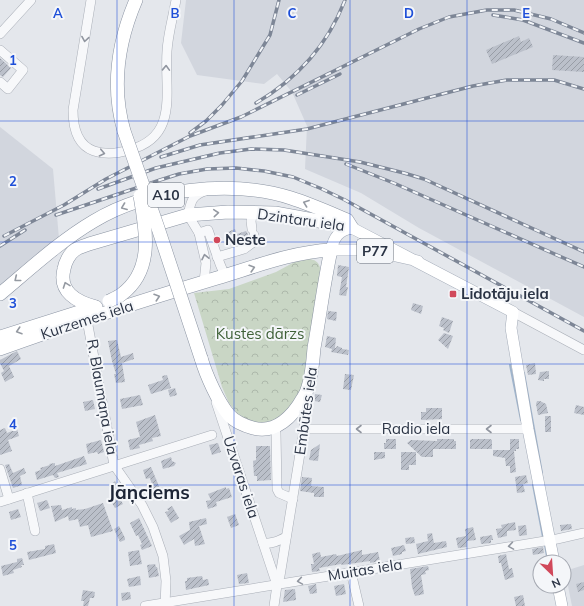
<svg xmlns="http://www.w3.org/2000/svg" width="584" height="606" viewBox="0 0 584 606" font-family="Mulish,sans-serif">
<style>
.built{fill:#d2d6de}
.forest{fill:url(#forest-crowns)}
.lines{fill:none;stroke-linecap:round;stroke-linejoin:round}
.stream{stroke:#9fb4cc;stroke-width:2}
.building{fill:url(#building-hatch)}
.minor-casing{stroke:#a9aeb7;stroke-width:10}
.major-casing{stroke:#a3abb8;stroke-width:12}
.highway-casing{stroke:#8b94a3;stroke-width:14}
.minor{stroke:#f7f8fa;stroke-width:9}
.major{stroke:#fff;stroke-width:11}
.highway{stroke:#fff;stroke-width:13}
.rail-casing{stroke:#7d8696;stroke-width:3.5}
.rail{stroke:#f4f6f9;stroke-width:2;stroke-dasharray:6;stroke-linecap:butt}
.highway-bridge-casing{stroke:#8b94a3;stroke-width:14;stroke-linecap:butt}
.highway-bridge{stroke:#fff;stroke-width:13}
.oneway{stroke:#9196a0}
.oneway2{stroke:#959aa2}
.grid{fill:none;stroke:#1d4ed8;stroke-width:1;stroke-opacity:0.55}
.poi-dot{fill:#d1495b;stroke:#f4f6f9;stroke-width:1.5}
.labels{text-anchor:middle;stroke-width:4;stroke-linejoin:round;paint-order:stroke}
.shield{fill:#f4f6f9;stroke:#676e7b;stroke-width:1}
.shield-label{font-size:14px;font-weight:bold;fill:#2b3445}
.street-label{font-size:15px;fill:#2b3445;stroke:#f4f6f9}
.poi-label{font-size:15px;font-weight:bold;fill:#2b3445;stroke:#f4f6f9;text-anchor:start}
.park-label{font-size:15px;fill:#3f6138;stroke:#f4f6f9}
.district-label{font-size:19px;font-weight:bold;fill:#1d2536;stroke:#f4f6f9}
.grid-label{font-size:13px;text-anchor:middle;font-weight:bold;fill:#1d4ed8;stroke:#f4f6f9;stroke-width:4;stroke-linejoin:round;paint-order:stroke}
</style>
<defs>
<pattern id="forest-crowns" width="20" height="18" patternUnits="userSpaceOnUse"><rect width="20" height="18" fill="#c9d6c5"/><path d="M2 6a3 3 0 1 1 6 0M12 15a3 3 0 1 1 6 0" fill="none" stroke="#adb8ab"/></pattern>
<pattern id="building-hatch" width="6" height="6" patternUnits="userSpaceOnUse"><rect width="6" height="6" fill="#bbc0ca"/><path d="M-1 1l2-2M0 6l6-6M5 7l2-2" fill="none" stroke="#989da6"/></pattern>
</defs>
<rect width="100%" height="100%" fill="#e4e7ec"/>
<g class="built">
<polygon points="186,0 584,0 584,317 419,228 361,193 305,169 307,126 292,92 277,74 264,84 197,75 181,43"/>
<polygon points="0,127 53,169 59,239 0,285"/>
<polygon points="584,565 584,606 572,606 565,571"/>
</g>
<path class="forest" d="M300,259C312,259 319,258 321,272L303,390L284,418L261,425L237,417V413L229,403L222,387L194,293L229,289L276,272Z"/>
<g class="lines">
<g class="stream">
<polyline points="510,365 521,420"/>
<polyline points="524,373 542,473"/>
<polyline points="533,485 543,537"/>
<polyline points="545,545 548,562"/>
</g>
</g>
<g class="building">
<polygon points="519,36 521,42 529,38 533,47 492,64 486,50"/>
<polygon points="553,55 584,57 584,72 552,70"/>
<polygon points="0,58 11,68 3,77 0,75"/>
<polygon points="235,229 237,234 246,231 248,234 248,237 232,243 228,232"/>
<polygon points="338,265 349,267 346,287 348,287 346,296 339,295 342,277 337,276"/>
<polygon points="413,303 423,306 421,314 411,310"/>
<polygon points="328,311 337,312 336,321 327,319"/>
<polygon points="442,317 453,321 449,333 443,330 444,328 439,326"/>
<polygon points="444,333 453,336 448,349 438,340"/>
<polygon points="327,336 336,338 335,348 336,348 337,346 342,348 342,349 349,350 348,355 331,352 332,349 325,347"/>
<polygon points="117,340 121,357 133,353 134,359 122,363 125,382 116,383 114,374 116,374 112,361 108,341"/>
<polygon points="17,351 21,359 9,366 14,377 5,382 1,373 4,371 0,363 0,360"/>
<polygon points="535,363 536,374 528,375 526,365"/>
<polygon points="549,371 549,379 544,379 544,381 538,380 540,372"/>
<polygon points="345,374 354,375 351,390 343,389"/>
<polygon points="167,375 171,388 151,394 148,385 163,380 162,376"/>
<polygon points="175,388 177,395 170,397 168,390"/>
<polygon points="315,394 322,395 320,402 314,401"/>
<polygon points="140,395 143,405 122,409 120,399"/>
<polygon points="93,400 95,409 85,411 83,402"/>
<polygon points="537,401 540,401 546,404 548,413 538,415 536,404"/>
<polygon points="576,405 584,407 584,415 574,413"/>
<polygon points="426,408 442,408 442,419 421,420 421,412 426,412"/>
<polygon points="155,415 161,436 152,438 153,441 139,445 140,448 130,450 128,440 140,437 136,422"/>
<rect x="545" y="416" width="6" height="16"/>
<polygon points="5,428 7,433 17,429 19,436 8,440 12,451 0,455 0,430"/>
<polygon points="386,439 396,439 396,449 384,449 384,443 386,443"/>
<polygon points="437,439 454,439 454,441 456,441 456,449 433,449 433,457 422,457 407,443 411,440 437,441"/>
<polygon points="472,439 490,439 492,440 492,449 470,449 470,440"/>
<polygon points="510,439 519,439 519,449 516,449 516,451 514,451 516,472 510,473 510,466 506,466 505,458 493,456 493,450 510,450"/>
<polygon points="101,440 104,452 98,454 97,452 88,454 86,444"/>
<polygon points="218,443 221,452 212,455 209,445"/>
<polygon points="320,444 318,461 309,460 311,450"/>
<polygon points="256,446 270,446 271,480 257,481 257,476 254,476 253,461 256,460"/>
<polygon points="374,452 385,452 385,458 374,460"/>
<polygon points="401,452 416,452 416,465 409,465 409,470 401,470"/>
<polygon points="84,456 87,464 57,473 59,477 55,478 53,475 37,480 35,472 41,470 40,468 50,465 49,464 55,463 55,466"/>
<polygon points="171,457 172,461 176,463 174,466 163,469 161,461"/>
<polygon points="9,464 13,473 24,468 26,473 20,476 22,485 13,488 5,465"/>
<polygon points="151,467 161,491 155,494 150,478 146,479 143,470"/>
<polygon points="526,475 528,483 523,484 525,492 517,493 515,477"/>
<polygon points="302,477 312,478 311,486 324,487 324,497 314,497 314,493 300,491"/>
<polygon points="115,481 120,488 114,492 109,486"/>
<polygon points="226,487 226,489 229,488 232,497 216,502 217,506 208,509 206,501 211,500 208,494"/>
<polygon points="117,494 123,504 115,508 109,498"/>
<polygon points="47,500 50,508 40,511 37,503"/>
<polygon points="103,503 113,531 91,537 88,525 80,527 78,519 69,521 68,516 55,522 51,506 61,505 62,510 72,507 72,509 76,508 76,510 85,509"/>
<polygon points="172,506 179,518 171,523 165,512 169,511 167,509"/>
<polygon points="18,509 21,517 11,520 9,512"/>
<polygon points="235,514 239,525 231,528 227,517"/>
<polygon points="139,518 152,546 142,550 140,545 142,544 138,535 136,536 130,523"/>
<polygon points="206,518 207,524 199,526 205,544 195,546 194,539 184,545 179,536 190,530 189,522"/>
<polygon points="515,522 516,530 507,531 507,536 498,538 496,529 502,528 501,525"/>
<polygon points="571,524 572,529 561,531 560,525"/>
<polygon points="526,525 527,535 519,536 518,526"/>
<polygon points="119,526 125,538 125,540 120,542 114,529"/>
<polygon points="473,527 476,540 467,541 467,547 458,548 456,538 466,536 465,529"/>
<polygon points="432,533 434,543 446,541 447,547 418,554 416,544 428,541 427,534"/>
<polygon points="492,535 493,540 491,540 491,543 481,544 480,537"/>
<polygon points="414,537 415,543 406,544 405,538"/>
<polygon points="54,544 56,553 29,560 27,552 45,549 45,546"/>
<polygon points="404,545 406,551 402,552 402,554 393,556 391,548"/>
<polygon points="543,547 544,553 533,555 532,549"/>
<polygon points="139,550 142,564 130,566 128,552"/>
<polygon points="362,550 362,555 378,552 380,561 370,563 370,561 342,565 341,564 319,568 320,571 312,572 311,564 314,564 312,554 320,552 321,557 336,554 337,556"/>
<polygon points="506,554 509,569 512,568 514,577 505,580 501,563 499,563 498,556"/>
<polygon points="22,558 24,565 21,565 22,567 13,570 14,573 3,576 1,566 17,562 17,559"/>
<polygon points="155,564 156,567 157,567 159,576 149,578 147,565"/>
<polygon points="428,566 429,570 425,571 426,574 421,575 424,594 415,596 412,587 410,569"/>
<polygon points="247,573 249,583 239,584 237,575"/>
<polygon points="140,576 141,585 129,587 127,579"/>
<polygon points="202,576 203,580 208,579 209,585 186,590 185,581 187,581 187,578"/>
<polygon points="584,582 584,590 578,592 576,584"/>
<polygon points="316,584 317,593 310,594 308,586"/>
<polygon points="344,584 346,594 336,596 334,586"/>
<polygon points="295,589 296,600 283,602 285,590"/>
<polygon points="83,590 95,592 94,598 90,598 88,606 83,606 84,601 81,601"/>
<polygon points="130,592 131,599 122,601 121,593"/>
<polygon points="523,595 525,606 516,606 514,597"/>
</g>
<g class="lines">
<g class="minor-casing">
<g id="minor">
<path d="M91,0L73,110C73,126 77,145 94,151C106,155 116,154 129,150C180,137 164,90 167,51C168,34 173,17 176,0"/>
<polyline points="0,34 31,0"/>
<polyline points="0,50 23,70 8,89 0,82"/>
<path d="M205,191C191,196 191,202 188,215L199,233L208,230L220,264L225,276"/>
<polyline points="252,229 251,221 253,212"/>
<polyline points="199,233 206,263 204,282"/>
<polyline points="217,257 244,249 255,241 254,235"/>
<polyline points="513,312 584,350"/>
<polyline points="87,320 114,465 142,505 153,527 163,556 166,581 165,606"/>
<polyline points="216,402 277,585"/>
<polyline points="304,429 528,429"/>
<polyline points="276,433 277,489 279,493 293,499"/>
<polyline points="0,469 9,499"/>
<polyline points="27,493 35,531"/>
<polyline points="0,502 212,435"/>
<path d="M263,543C272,544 278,541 286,537"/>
<polyline points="351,572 359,606"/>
<polyline points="145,606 557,539 584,533"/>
<polyline points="274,606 277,585 280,576 304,429 308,394"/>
</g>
</g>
<g class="major-casing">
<g id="major">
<path d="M418,261L369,250H331C334,237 339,230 352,228L513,312L511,328L528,429L554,562"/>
<polyline points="558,586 562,606"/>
</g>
</g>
<g class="highway-casing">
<g id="highway">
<path d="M124,131C111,86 118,42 136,0"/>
<path d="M0,294C30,269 60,241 94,221C147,189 231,179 291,198C310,204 328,212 347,220L352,228"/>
<path d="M96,307C77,302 58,292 64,269C65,263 69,254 75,250C79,247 84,246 89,244L188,215L228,212L275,213L346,226"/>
<polyline points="0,337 95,307"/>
<path d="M0,349C71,323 144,300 217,278C254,267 292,252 331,250C324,282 320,315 314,348C313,361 312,375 308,387C307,391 305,395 303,398C293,416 276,434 253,428C245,426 234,421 229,415C218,402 206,375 201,358"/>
</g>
</g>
<use href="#minor" class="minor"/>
<use href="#major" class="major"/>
<use href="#highway" class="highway"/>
<g class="rail-casing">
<g id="rail">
<polyline points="493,15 523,20 584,43"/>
<polyline points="297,95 340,74"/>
<path d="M256,103C297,79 328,44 345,0"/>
<polyline points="190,133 206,121 222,105 242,81 270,35 279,0"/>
<polyline points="161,157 200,145 307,129 473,86 507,80 554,80 584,89"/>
<polyline points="346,164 396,184 584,267"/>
<polyline points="98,189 156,168 220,153 251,149 284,150 360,162 404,173 424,179 584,252"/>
<polyline points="56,215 160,180 179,174 207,169 236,168 264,171 293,177 322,189 345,200 584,331"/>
<polyline points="4,236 64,205 106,179 190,136 241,117 419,29 449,17 487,10 514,10 551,19 584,33"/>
<polyline points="0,246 25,230"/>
</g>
</g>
<use href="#rail" class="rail"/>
<g class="highway-bridge-casing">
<g id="highway-bridge">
<polyline points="124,131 158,228 201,358"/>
<path d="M109,301C113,299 118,297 122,294C154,270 146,230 140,196"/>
</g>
</g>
<use href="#highway-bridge" class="highway-bridge"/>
</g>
<defs><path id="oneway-chevron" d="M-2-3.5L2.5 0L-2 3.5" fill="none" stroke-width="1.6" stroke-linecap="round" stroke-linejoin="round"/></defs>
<g class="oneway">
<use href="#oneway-chevron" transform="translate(85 39) rotate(99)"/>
<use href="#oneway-chevron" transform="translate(166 68) rotate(-88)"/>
<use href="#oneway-chevron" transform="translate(102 153) rotate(12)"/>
<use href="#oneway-chevron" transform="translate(205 257) rotate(-102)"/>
<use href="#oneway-chevron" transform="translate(359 429) rotate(-180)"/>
<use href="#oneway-chevron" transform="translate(489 429) rotate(-180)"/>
<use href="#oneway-chevron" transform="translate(511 546) rotate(171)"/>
<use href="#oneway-chevron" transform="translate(300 581) rotate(171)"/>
</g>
<g class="oneway2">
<use href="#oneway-chevron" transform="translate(306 203) rotate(-160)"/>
<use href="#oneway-chevron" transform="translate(124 207) rotate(159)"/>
<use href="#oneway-chevron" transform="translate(216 213) rotate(-5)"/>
<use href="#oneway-chevron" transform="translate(252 268) rotate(-17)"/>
<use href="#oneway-chevron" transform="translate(17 279) rotate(141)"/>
<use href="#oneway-chevron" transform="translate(66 285) rotate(-110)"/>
<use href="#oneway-chevron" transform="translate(157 297) rotate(-18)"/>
<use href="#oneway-chevron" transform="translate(19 331) rotate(162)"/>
</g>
<path class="grid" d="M117,0V606M234,0V606M350,0V606M467,0V606M0,121H584M0,242H584M0,364H584M0,485H584"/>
<g class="poi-dot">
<circle cx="217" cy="240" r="4"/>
<rect x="449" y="290" width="8" height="8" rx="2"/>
</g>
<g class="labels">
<g class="shield">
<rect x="148" y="183" width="36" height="24" rx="3"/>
<rect x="357" y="239" width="36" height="24" rx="3"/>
</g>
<g class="shield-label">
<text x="166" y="200">A10</text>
<text x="375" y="256">P77</text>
</g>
<g class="street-label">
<text transform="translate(301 220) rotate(8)" y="5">Dzintaru iela</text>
<text transform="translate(87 320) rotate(-18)" y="5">Kurzemes iela</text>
<text transform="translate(102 397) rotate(80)" y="5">R. Blaumaņa iela</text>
<text transform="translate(306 411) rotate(-82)" y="5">Embūtes iela</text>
<text x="416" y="434">Radio iela</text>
<text transform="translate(241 477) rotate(72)" y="5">Uzvaras iela</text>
<text transform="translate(365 570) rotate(-9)" y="5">Muitas iela</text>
</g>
<g class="poi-label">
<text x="225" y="245">Neste</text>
<text x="461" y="299">Lidotāju iela</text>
</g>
<g class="park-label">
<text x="260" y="339">Kustes dārzs</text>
</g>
<g class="district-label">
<text x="149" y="499">Jāņciems</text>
</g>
</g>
<g class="grid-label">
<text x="58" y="18">A</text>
<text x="175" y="18">B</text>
<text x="292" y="18">C</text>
<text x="409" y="18">D</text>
<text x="526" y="18">E</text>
<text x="13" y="65">1</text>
<text x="13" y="186">2</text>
<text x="13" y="308">3</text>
<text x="13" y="429">4</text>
<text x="13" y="550">5</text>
</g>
<g transform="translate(552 574) rotate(155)"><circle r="19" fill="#f4f6f9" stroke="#a4a8b1"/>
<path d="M0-3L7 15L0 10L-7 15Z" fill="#d1495b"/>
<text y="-6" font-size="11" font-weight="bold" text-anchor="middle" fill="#2b3445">N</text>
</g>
</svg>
